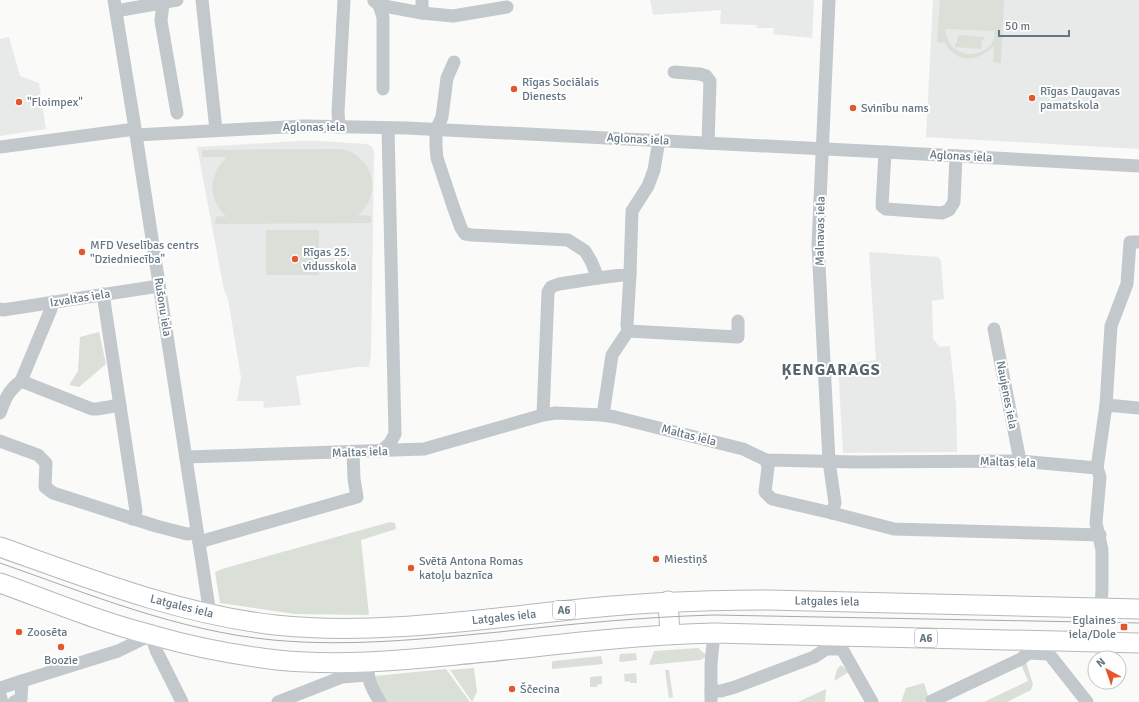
<svg xmlns="http://www.w3.org/2000/svg" width="1139" height="702" viewBox="0 0 1139 702" font-family="Signika,sans-serif">
<style>
.built{fill:#e8e9e9}
.green{fill:#dadfd7;fill-rule:evenodd}
.lines{fill:none;stroke-linecap:round;stroke-linejoin:round}
.highway-casing{stroke:#b4b9bd;stroke-width:21}
.minor{stroke:#c3c8cc;stroke-width:13}
.highway{stroke:#fff;stroke-width:19}
.tram{stroke:#a2aab0;stroke-width:1}
.poi-dot{fill:#e4572e;stroke:#fff;stroke-width:1.5}
.labels{text-anchor:middle;stroke-width:4;stroke-linejoin:round;paint-order:stroke}
.shield{fill:#fff;stroke:#939fa8;stroke-width:1}
.shield-label{font-size:11px;font-weight:bold;fill:#657683}
.poi-label{font-size:12px;fill:#657683;stroke:#fff;text-anchor:start}
.street-label{font-size:12px;fill:#657683;stroke:#fff}
.district-label{font-size:16px;font-weight:bold;letter-spacing:1px;fill:#57646e;stroke:#fff}
</style>
<rect width="100%" height="100%" fill="#fafaf8"/>
<g class="built">
<polygon points="650,0 814,0 812,38 773,34 774,28 757,28 756,25 720,24 721,10 653,15"/>
<polygon points="933,0 1139,0 1139,149 926,137"/>
<polygon points="9,37 20,76 39,83 46,129 0,136 0,39"/>
<polygon points="300,141 319,141 367,144 371,146 374,151 371,355 369,367 357,367 296,376 301,405 264,408 263,401 237,401 241,378 228,299 224,290 197,147"/>
<polygon points="869,252 938,257 941,261 944,299 932,301 933,339 940,347 950,346 956,404 957,452 843,453 838,364 876,360"/>
</g>
<g class="green">
<path d="M940,0H1004L1001,63L993,62L994,46C984,55 969,64 956,55C951,52 948,47 945,43L937,42ZM945,29L995,31C996,59 949,65 945,29Z"/>
<polygon points="958,35 984,37 984,40 982,40 981,49 955,47 955,43 957,43"/>
<path d="M329,149C337,149 344,149 351,152C377,166 379,197 358,215L371,216V223L215,224L216,216L227,217C207,199 208,175 227,157H202V150Z"/>
<rect x="266" y="230" width="53" height="45"/>
<polygon points="99,332 106,364 79,387 69,385 78,371 80,337"/>
<polygon points="390,522 395,523 396,529 361,540 369,615 295,614 220,603 215,572 222,569"/>
<polygon points="698,648 707,656 701,660 649,665 654,651"/>
<polygon points="636,653 637,660 621,662 619,661 620,654"/>
<polygon points="601,656 603,664 552,669 552,662 554,661"/>
<polygon points="474,662 474,664 373,672 374,669"/>
<polygon points="1020,662 1026,662 1033,684 1031,690 1007,702 984,702 1028,681"/>
<polygon points="841,665 849,672 834,681 837,669"/>
<polygon points="474,668 477,692 472,702 450,670"/>
<polygon points="446,669 470,702 386,702 374,683 374,676"/>
<polygon points="665,670 669,670 673,697 669,698"/>
<polygon points="636,673 637,683 630,683 630,681 625,682 624,674"/>
<polygon points="602,676 602,684 597,685 597,687 590,687 590,677"/>
<polygon points="924,683 929,699 923,702 901,702 906,688"/>
<polygon points="826,689 825,702 798,702"/>
</g>
<g class="lines">
<g class="highway-casing">
<g id="highway">
<path d="M0,547C90,579 179,614 275,625C370,635 466,621 561,611C630,603 698,600 768,600L1139,609"/>
<path d="M0,583C50,601 100,622 152,635C193,647 235,655 277,660C337,666 397,661 456,655C542,647 628,635 714,633L1139,643"/>
<polyline points="668,601 670,634"/>
</g>
</g>
<g class="minor">
<polyline points="114,0 134,122 210,614"/>
<polyline points="202,0 216,130"/>
<polyline points="422,0 422,13"/>
<polyline points="829,0 818,245 829,461 835,503 832,513"/>
<polyline points="374,1 379,5 383,17 383,89"/>
<polyline points="163,3 161,21 177,113"/>
<polyline points="379,5 422,13 453,16 507,7"/>
<polyline points="116,11 177,0"/>
<polyline points="454,62 447,78 442,117 436,130 436,147 437,158 453,206 461,228 465,234 472,235 568,240 585,251 591,261 598,278 630,274 632,211 648,186 654,170 659,140"/>
<polyline points="674,72 700,74 706,76 710,81 708,143"/>
<polyline points="339,127 338,112 344,0"/>
<polyline points="136,135 304,126 407,128 885,152 1139,166"/>
<polyline points="0,147 135,129"/>
<polyline points="885,152 882,206 886,209 942,213 949,210 954,202 956,156"/>
<polyline points="103,294 136,511 132,519"/>
<polyline points="0,309 3,310 159,286"/>
<polyline points="994,329 1020,461"/>
<polyline points="628,331 627,324 630,274"/>
<polyline points="21,381 92,409 97,409 120,405"/>
<polyline points="1106,405 1111,326 1127,284 1130,242 1139,242"/>
<path d="M0,413C5,399 8,391 21,381L51,309L52,302"/>
<polyline points="543,415 548,292 551,287 559,284 598,278"/>
<polyline points="603,415 612,355 628,331 738,337 738,321"/>
<polyline points="0,441 38,455 46,463 45,487 53,493 156,526 187,534 197,533"/>
<polyline points="381,451 390,443 395,434 388,128"/>
<polyline points="186,457 424,449 543,415 556,413 603,415 615,417 743,449 766,460 856,462 1020,461 1097,468"/>
<polyline points="766,460 768,467 765,492 772,499 832,513 894,529 1100,535"/>
<polyline points="199,542 357,497 354,479 353,452"/>
<polyline points="1101,608 1102,589 1102,550 1096,523 1100,477 1097,468 1106,405 1139,408"/>
<path d="M368,666C367,681 373,690 380,702"/>
<polyline points="0,688 22,681"/>
<polyline points="711,691 721,691 735,687 814,657 826,649 842,649 872,702"/>
<polyline points="0,695 2,702"/>
<polyline points="14,702 21,699 22,681 118,651 151,635 156,650 182,702"/>
<polyline points="278,702 342,677 367,675"/>
<polyline points="711,702 711,664 714,633"/>
<polyline points="932,702 932,701 1021,659 1028,653 1049,654 1087,702"/>
</g>
<use href="#highway" class="highway"/>
<path class="tram" d="M0,563C89,594 178,631 273,640C349,647 424,639 499,632C571,624 642,617 714,615L1139,623"/>
</g>
<g class="poi-dot">
<circle cx="514" cy="89" r="4"/>
<circle cx="1032" cy="98" r="4"/>
<circle cx="19" cy="102" r="4"/>
<circle cx="853" cy="108" r="4"/>
<circle cx="82" cy="252" r="4"/>
<circle cx="295" cy="259" r="4"/>
<circle cx="656" cy="559" r="4"/>
<circle cx="411" cy="568" r="4"/>
<rect x="1120" y="623" width="8" height="8" rx="2"/>
<circle cx="19" cy="632" r="4"/>
<circle cx="61" cy="647" r="4"/>
<circle cx="512" cy="689" r="4"/>
</g>
<g class="labels">
<g class="shield">
<rect x="553" y="601" width="22" height="18" rx="3"/>
<rect x="915" y="629" width="22" height="18" rx="3"/>
</g>
<g class="shield-label">
<text x="564" y="614">A6</text>
<text x="926" y="642">A6</text>
</g>
<g class="poi-label">
<text x="522" y="86">Rīgas Sociālais<tspan x="522" dy="14">Dienests</tspan></text>
<text x="1040" y="95">Rīgas Daugavas<tspan x="1040" dy="14">pamatskola</tspan></text>
<text x="27" y="106">"Floimpex"</text>
<text x="861" y="112">Svinību nams</text>
<text x="90" y="249">MFD Veselības centrs<tspan x="90" dy="14">"Dziedniecība"</tspan></text>
<text x="303" y="256">Rīgas 25.<tspan x="303" dy="14">vidusskola</tspan></text>
<text x="664" y="563">Miestiņš</text>
<text x="419" y="565">Svētā Antona Romas<tspan x="419" dy="14">katoļu baznīca</tspan></text>
<text x="1116" y="624" text-anchor="end">Eglaines<tspan x="1116" dy="14">iela/Dole</tspan></text>
<text x="27" y="636">Zoosēta</text>
<text x="61" y="664" text-anchor="middle">Boozie</text>
<text x="520" y="693">Ščecina</text>
</g>
<g class="street-label">
<text x="314" y="131">Aglonas iela</text>
<text transform="translate(638 139) rotate(3)" y="4">Aglonas iela</text>
<text transform="translate(961 156) rotate(3)" y="4">Aglonas iela</text>
<text transform="translate(820 231) rotate(-89)" y="4">Malnavas iela</text>
<text transform="translate(80 298) rotate(-9)" y="4">Izvaltas iela</text>
<text transform="translate(163 307) rotate(81)" y="4">Rušonu iela</text>
<text transform="translate(1007 395) rotate(79)" y="4">Naujenes iela</text>
<text transform="translate(689 435) rotate(14)" y="4">Maltas iela</text>
<text transform="translate(360 452) rotate(-2)" y="4">Maltas iela</text>
<text transform="translate(1008 462) rotate(2)" y="4">Maltas iela</text>
<text transform="translate(827 601) rotate(1)" y="4">Latgales iela</text>
<text transform="translate(182 606) rotate(14)" y="4">Latgales iela</text>
<text transform="translate(504 617) rotate(-6)" y="4">Latgales iela</text>
</g>
<g class="district-label">
<text x="831" y="375">ĶENGARAGS</text>
</g>
</g>
<g transform="translate(1107 670) rotate(320)"><circle r="19" fill="#ffffff" stroke="#c1c8cd"/>
<path d="M0-3L7 15L0 10L-7 15Z" fill="#e4572e"/>
<text y="-6" font-size="11" font-weight="bold" text-anchor="middle" fill="#657683">N</text>
</g>
<path d="M999 30v6h70v-6" fill="none" stroke="#657683" stroke-width="2"/>
<text x="1005" y="30" font-size="12" fill="#657683" stroke="#ffffff" stroke-width="3" paint-order="stroke">50 m</text>
</svg>
